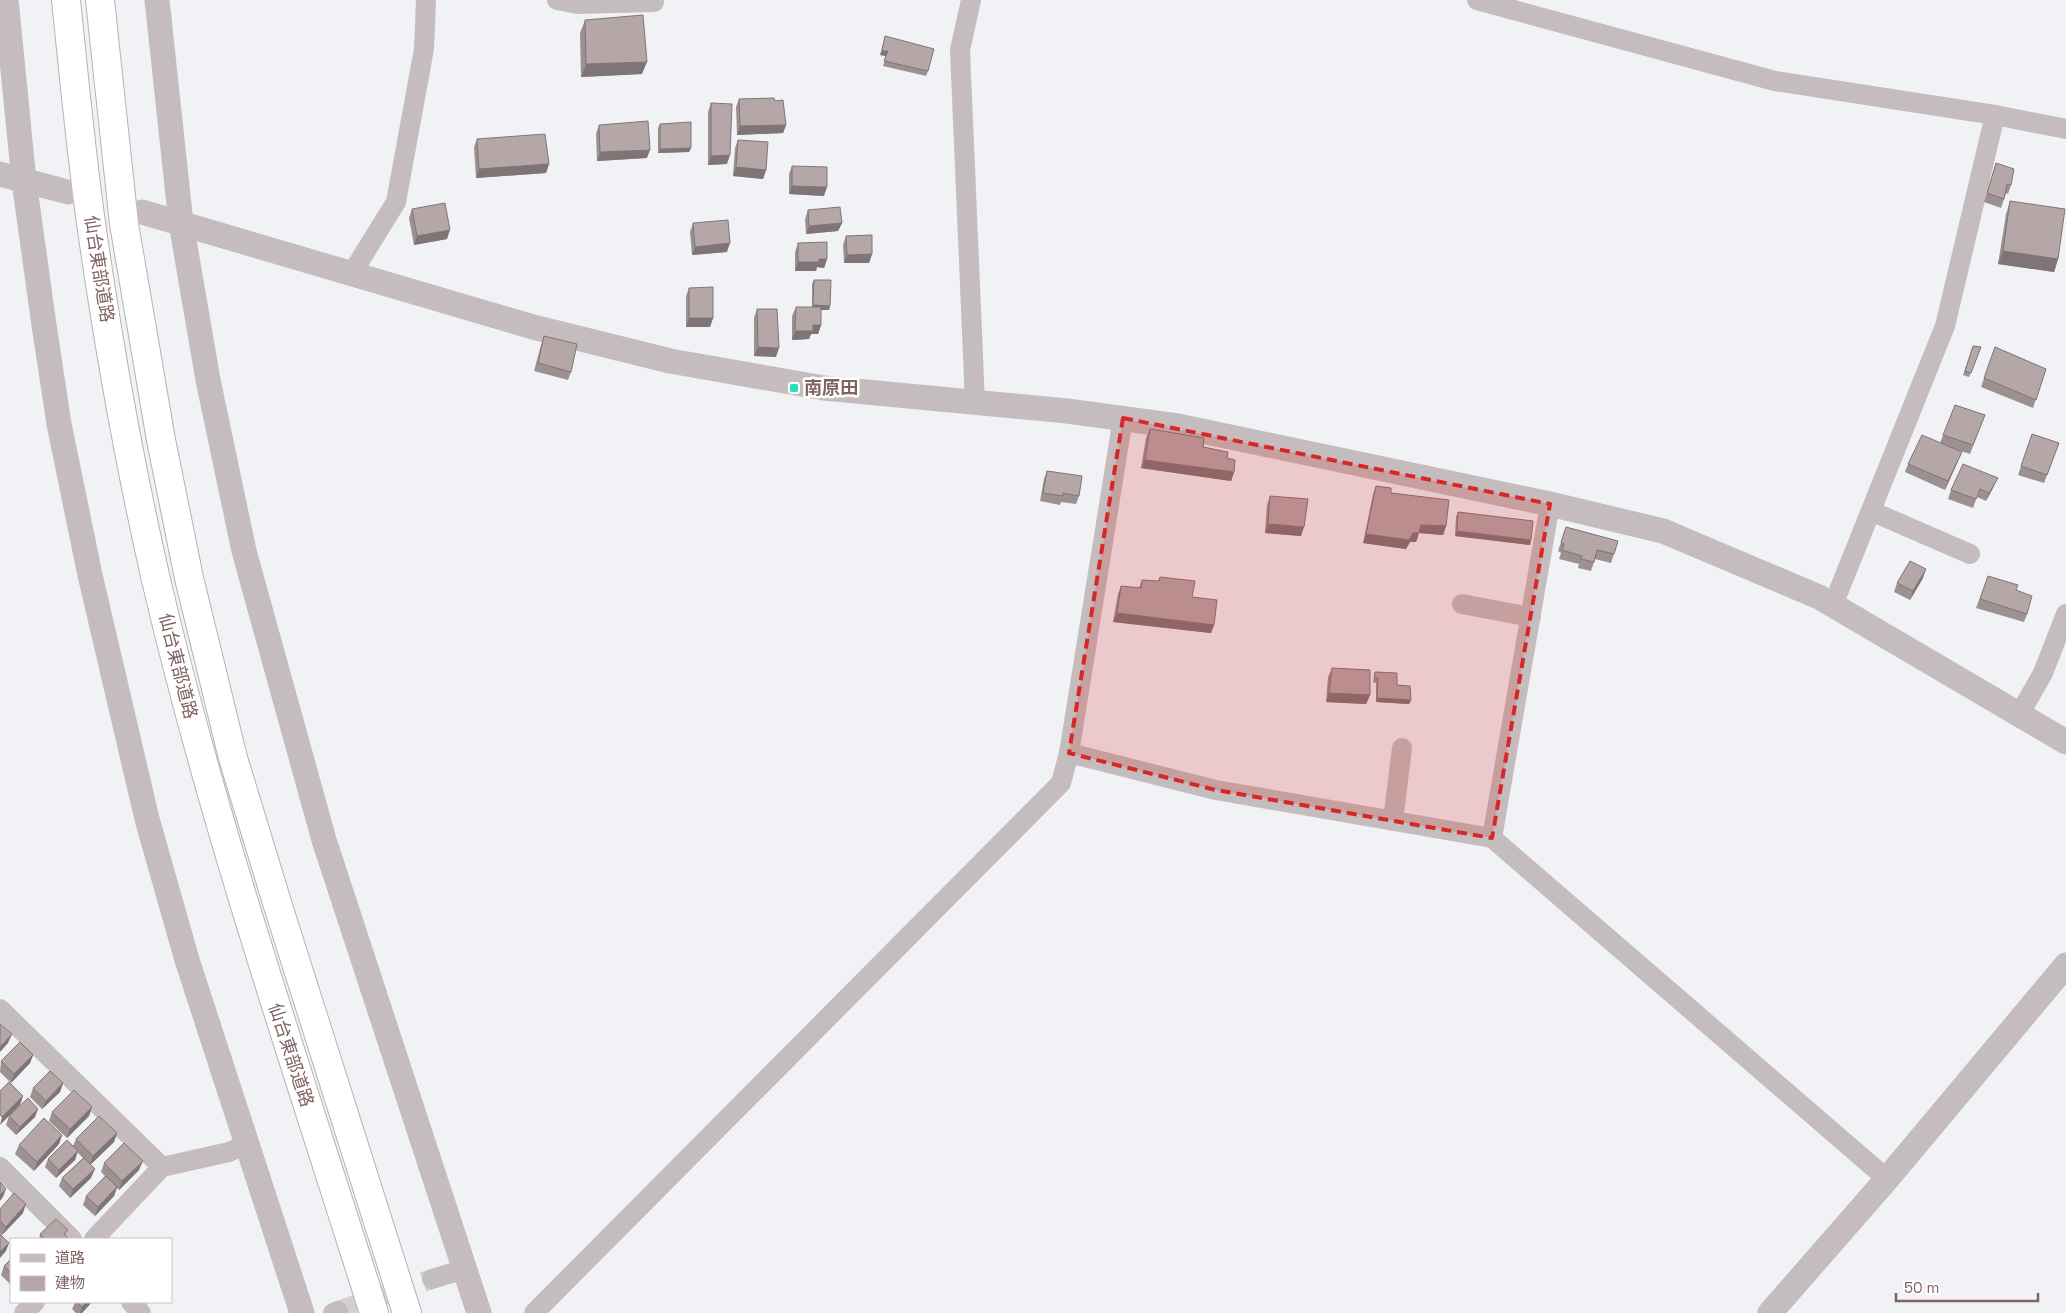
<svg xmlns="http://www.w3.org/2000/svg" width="2066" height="1313" viewBox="0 0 2066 1313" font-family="'Space Grotesk','Noto Sans JP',sans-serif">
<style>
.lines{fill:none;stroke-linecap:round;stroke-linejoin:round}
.minor-tunnel{stroke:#d4ced0;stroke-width:20;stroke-dasharray:20 10;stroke-linecap:butt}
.motorway-casing{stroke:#b8b1b1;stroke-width:30}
.minor{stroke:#c5bdbd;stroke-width:20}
.tertiary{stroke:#c5bdbd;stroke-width:25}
.motorway{stroke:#fff;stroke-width:28}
.wall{fill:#9c9090}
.shaded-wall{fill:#7f7576}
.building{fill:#b5a7a8;stroke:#7f7576}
.marked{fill:#d62828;fill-opacity:0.2;stroke:#d62828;stroke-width:4;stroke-dasharray:10 6;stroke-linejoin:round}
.poi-dot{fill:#22e3ba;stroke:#fff;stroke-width:2}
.labels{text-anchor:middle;stroke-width:5;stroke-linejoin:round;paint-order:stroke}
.street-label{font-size:18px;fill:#826363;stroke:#fff}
.poi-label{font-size:18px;font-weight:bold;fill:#826363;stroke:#fff;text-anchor:start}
</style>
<rect width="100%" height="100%" fill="#f0f2f5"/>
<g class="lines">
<polyline class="minor-tunnel" points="338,1311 432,1279"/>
<g class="motorway-casing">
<g id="motorway">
<path d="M66,0C74,77 81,153 92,230C109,348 130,467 157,584C215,831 298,1071 374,1313"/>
<polyline points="100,0 124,224 161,440 189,578 233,758 279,909 407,1313"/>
</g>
</g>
<g class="minor">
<polyline points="557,0 577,4 654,2 654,0"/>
<polyline points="971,0 960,50 975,403"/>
<polyline points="1477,0 1775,81 1995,115"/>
<polyline points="352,273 396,202 424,49 426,0"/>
<polyline points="1123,418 1069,753 1216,790 1492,838 1550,504"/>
<polyline points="1871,511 1970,554"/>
<polyline points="1462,604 1531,617"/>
<polyline points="1833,605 1945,326 1995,115 2066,129"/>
<polyline points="2019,715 2043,673 2066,614"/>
<polyline points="1393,821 1402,748"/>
<polyline points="1492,838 1887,1179"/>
<polyline points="0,1009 162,1167 94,1239"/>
<polyline points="0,1167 72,1239"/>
<polyline points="162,1167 229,1152 246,1144"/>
<polyline points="432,1279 465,1269"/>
<polyline points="131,1302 141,1313"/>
<polyline points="24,1313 35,1302"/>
<polyline points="333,1313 338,1311"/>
<polyline points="534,1313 1061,783 1069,753"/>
</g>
<g class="tertiary">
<polyline points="6,0 24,181 44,325 59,424 90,575 147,819 187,960 302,1313"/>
<polyline points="157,0 181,223 208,380 244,551 324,840 479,1313"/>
<polyline points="0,174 68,192"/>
<polyline points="142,212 533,327 670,361 824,388 1067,411 1178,426 1550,504 1663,531 1819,597 2066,742"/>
<polyline points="1770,1313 1887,1179 2066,965"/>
</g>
<use href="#motorway" class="motorway"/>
</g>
<g class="wall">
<polygon points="585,20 642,74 581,77 580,33"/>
<polygon points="885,36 928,71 926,76 883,66 886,56 880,55"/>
<polygon points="739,99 775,101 786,125 783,133 737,135 736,107"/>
<polygon points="711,103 727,164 708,165 708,112"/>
<polygon points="660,124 691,148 689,152 658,153 658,128"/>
<polygon points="599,125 647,158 597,161 596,134"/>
<polygon points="477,139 549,164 546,173 476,178 474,147"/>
<polygon points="738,140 766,170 763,179 733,176 735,148"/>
<polygon points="1996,163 2011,185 2008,194 2006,193 2001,208 1984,202"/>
<polygon points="792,166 824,196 789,194 789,174"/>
<polygon points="2010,201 2058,259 2054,272 1998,264 2006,214"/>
<polygon points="412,209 447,239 414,245 409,218"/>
<polygon points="808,210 842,223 838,231 806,234 805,219"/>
<polygon points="693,223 727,252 692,255 690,232"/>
<polygon points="846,236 872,254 869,263 844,263 843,245"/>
<polygon points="798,243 827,259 824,268 817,267 816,271 795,271 795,252"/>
<polygon points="814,280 830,306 829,310 821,310 821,325 818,334 811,334 809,339 792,340 792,316 796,307 812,307 812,284"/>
<polygon points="689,288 713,318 710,327 686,327 686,296"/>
<polygon points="757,309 776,357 754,356 754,318"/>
<polygon points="544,336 571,372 568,380 534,371 541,345"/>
<polygon points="1973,346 1981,347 1969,377 1963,375"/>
<polygon points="1995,347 2046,369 2033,408 1981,387"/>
<polygon points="1955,405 1985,415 1970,454 1948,447 1958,461 1945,490 1905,472 1908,464 1940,443"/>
<polygon points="1150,429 1203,447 1227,458 1234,472 1231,481 1141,468 1146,438"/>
<polygon points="2032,434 2059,443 2044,483 2018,475"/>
<polygon points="1047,471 1079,496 1076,504 1061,502 1060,505 1040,501 1044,479"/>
<polygon points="1376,486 1391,493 1446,526 1443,535 1419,533 1416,542 1410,542 1406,549 1363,543 1373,494"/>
<polygon points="1994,486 1986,501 1977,497 1973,508 1948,499 1951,490"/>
<polygon points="1270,496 1301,536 1265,533 1267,505"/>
<polygon points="1458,512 1531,540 1530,545 1455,536 1456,517"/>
<polygon points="1566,527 1618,541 1611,563 1595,559 1591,571 1578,568 1579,564 1559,559 1561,553 1558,551"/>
<polygon points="1988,576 2027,614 2024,622 1976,608"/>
<polygon points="1160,577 1192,597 1214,625 1211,633 1113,622 1118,594 1121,586 1139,588 1142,580 1158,581"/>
<polygon points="1923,578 1910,600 1894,592 1897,583"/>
<polygon points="1332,668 1370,695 1366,704 1326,702 1328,677"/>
<polygon points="1375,672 1411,700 1409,704 1376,702 1376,683 1373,682"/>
<polygon points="33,1055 30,1063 11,1083 0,1072 1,1061"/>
<polygon points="63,1083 60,1092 42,1109 30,1097 33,1088"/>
<polygon points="92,1107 89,1116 67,1138 49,1121 52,1112"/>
<polygon points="9,1116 35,1117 16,1135 6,1125"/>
<polygon points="117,1133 114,1142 90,1165 91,1178 70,1198 59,1186 62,1178 83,1158 77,1152 75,1160 56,1178 45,1167 48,1159 73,1146 76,1139"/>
<polygon points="62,1135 59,1144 34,1171 15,1154 19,1145"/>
<polygon points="104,1163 139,1170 119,1190 117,1188 114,1196 95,1216 83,1205 86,1196 105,1176 101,1172"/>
<polygon points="0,1209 23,1213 2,1235 0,1233"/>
<polygon points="40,1234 66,1236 69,1239 39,1239"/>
<polygon points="11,1259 11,1285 1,1275 4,1266"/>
<polygon points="73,1302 92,1302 82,1313 76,1313 72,1309 75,1303"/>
</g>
<g class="shaded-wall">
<polygon points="882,51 888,51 886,56 880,55"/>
<polygon points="647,62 642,74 581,77 586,64"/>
<polygon points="786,125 783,133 737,135 740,126"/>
<polygon points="691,148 689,152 658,153 660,149"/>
<polygon points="650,150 647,158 597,161 600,152"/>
<polygon points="730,155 727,164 708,165 711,156"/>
<polygon points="549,164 546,173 476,178 479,169"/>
<polygon points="736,167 766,170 763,179 733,176"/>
<polygon points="792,186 827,187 824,196 789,194"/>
<polygon points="842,223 838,231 806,234 809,226"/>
<polygon points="450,230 447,239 414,245 417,236"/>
<polygon points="730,243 727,252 692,255 695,247"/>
<polygon points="2003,251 2058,259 2054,272 1998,264"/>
<polygon points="872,254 869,263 844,263 847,255"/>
<polygon points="819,259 827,259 824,268 817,267 816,271 795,271 798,262"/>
<polygon points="813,305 830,306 829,310 812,310"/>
<polygon points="689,318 713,318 710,327 686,327"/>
<polygon points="813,325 821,325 818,334 811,334 809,339 792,340 795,331"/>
<polygon points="758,347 779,348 776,357 754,356"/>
<polygon points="1962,452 1958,461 1945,490 1948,481"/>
<polygon points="1145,460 1234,472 1231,481 1141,468"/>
<polygon points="1998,478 1994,486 1986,501 1989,493"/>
<polygon points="1268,524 1304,527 1301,536 1265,533"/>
<polygon points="1421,525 1446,526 1443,535 1419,533 1416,542 1410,542 1406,549 1363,543 1366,534"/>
<polygon points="1457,531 1531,540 1530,545 1455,536"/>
<polygon points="1926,569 1923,578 1910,600 1913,591"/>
<polygon points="1117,613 1214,625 1211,633 1113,622"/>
<polygon points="1329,693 1370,695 1366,704 1326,702"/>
<polygon points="1377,698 1411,700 1409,704 1376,702"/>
<polygon points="12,1034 8,1043 0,1052 0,1047"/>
<polygon points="33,1055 30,1063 11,1083 14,1074"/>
<polygon points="63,1083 60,1092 42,1109 46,1101"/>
<polygon points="23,1096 20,1105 0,1125 2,1117"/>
<polygon points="92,1107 89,1116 67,1138 70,1129"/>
<polygon points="38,1109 35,1117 16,1135 20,1127"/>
<polygon points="117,1133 114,1142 90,1165 93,1156"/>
<polygon points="62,1135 59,1144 34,1171 37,1162"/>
<polygon points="78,1151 75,1160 56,1178 59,1170"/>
<polygon points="143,1161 139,1170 119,1190 122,1181"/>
<polygon points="95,1169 91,1178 70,1198 73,1189"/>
<polygon points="117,1187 114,1196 95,1216 98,1207"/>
<polygon points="6,1189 3,1197 0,1201 0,1195"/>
<polygon points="26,1204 23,1213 2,1235 6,1227"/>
<polygon points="9,1243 6,1251 0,1258 0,1252"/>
<polygon points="87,1302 92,1302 82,1313 80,1313 82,1307"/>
</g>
<g class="building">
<polygon points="643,15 647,62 586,64 585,20"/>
<polygon points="885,36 934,49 928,71 884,61 888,51 882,51"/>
<polygon points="774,98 775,101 783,100 786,125 740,126 739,99"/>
<polygon points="711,103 732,104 730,155 711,156"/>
<polygon points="648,121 650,150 600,152 599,125"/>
<polygon points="691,122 691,148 660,149 660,124"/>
<polygon points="545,134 549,164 479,169 477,139"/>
<polygon points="738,140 768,142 766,170 736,167"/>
<polygon points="1996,163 2014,169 2011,185 2007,184 2004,199 1987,193"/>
<polygon points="792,166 827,167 827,187 792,186"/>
<polygon points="2010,201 2065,209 2058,259 2003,251"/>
<polygon points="445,203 450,230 417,236 412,209"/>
<polygon points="840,207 842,223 809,226 808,210"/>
<polygon points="728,220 730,243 695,247 693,223"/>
<polygon points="872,235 872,254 847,255 846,236"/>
<polygon points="827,242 827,259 819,259 819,262 798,262 798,243"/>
<polygon points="814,280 831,280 830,306 813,305"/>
<polygon points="713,287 713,318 689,318 689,288"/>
<polygon points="796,307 821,307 821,325 813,325 813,331 795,331"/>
<polygon points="757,309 777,309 779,348 758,347"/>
<polygon points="544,336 577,344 571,372 538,363"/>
<polygon points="1973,346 1981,347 1971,373 1965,371"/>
<polygon points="1995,347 2046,369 2036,400 1984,378"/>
<polygon points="1955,405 1985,415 1973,445 1943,435"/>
<polygon points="1150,429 1204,438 1203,447 1228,452 1227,458 1235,460 1234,472 1145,460"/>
<polygon points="2032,434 2059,443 2047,475 2021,466"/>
<polygon points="1922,435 1962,452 1948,481 1908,464"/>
<polygon points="1963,464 1998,478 1989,493 1980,489 1976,499 1951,490"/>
<polygon points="1047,471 1082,476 1079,496 1063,493 1063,496 1043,493"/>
<polygon points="1376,486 1391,488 1391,493 1449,500 1446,526 1421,525 1419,533 1413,533 1409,540 1366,534"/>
<polygon points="1270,496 1308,499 1304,527 1268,524"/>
<polygon points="1458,512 1533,521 1531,540 1457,531"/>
<polygon points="1566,527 1618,541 1614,554 1597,550 1594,562 1581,559 1582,556 1562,550 1564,544 1561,542"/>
<polygon points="1910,561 1926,569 1913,591 1897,583"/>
<polygon points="1988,576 2018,585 2016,590 2032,596 2027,614 1980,599"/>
<polygon points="1160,577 1195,581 1192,597 1217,600 1214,625 1117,613 1121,586 1141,588 1142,580 1159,581"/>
<polygon points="1332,668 1370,670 1370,695 1329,693"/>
<polygon points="1375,672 1397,673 1397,685 1410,686 1411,700 1377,698 1378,678 1374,678"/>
<polygon points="0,1024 12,1034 0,1047"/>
<polygon points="20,1042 33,1055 14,1074 1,1061"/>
<polygon points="50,1071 63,1083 46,1101 33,1088"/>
<polygon points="9,1082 23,1096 2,1117 0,1115 0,1091"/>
<polygon points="74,1090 92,1107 70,1129 52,1112"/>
<polygon points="28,1098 38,1109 20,1127 9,1116"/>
<polygon points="99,1116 117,1133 93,1156 76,1139"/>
<polygon points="44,1118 62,1135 37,1162 19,1145"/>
<polygon points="67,1140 78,1151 59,1170 48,1159"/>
<polygon points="124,1143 143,1161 122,1181 104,1163"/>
<polygon points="84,1158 95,1169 73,1189 62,1178"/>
<polygon points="106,1176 117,1187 98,1207 86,1196"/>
<polygon points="0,1182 6,1189 0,1195"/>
<polygon points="14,1193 26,1204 6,1227 0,1221 0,1209"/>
<polygon points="56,1219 68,1230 64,1234 69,1239 45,1239 40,1234"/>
<polygon points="0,1234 9,1243 0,1252"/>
<polygon points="11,1259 11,1273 4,1266"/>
<polygon points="77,1302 87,1302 82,1307"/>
</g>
<path class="marked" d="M1123,418L1550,504L1492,838L1216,790L1069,753Z"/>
<rect class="poi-dot" x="789" y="383" width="10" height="10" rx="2.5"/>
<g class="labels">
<g class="street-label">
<text transform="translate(99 269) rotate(81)" y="6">仙台東部道路</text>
<text transform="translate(178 666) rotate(76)" y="6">仙台東部道路</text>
<text transform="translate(291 1055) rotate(72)" y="6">仙台東部道路</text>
</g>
<g class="poi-label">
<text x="804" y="394">南原田</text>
</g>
</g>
<rect x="10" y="1238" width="162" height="65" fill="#ffffff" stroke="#cdc1c1"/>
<rect x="20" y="1254" width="25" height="8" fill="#c5bdbd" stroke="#cdc1c1"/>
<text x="55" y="1263" font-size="15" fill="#826363">道路</text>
<rect x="20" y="1276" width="25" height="15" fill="#b5a7a8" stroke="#cdc1c1"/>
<text x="55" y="1288" font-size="15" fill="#826363">建物</text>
<path d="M1896 1293v8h142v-8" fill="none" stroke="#826363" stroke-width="2.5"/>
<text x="1904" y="1293" font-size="15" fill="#826363" stroke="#ffffff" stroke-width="4" paint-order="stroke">50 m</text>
</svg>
